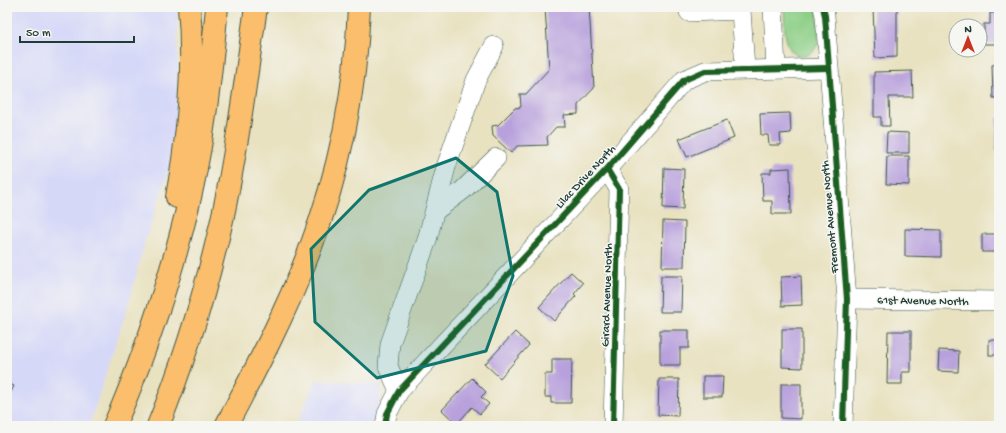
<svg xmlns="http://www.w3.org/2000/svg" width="1006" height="433" viewBox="0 0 1006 433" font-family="'Gochi Hand',sans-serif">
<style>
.built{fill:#d6d8f8}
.green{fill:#8dcf87;stroke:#56865e}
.building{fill:#b8a0dc}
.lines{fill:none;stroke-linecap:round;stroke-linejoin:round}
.minor-casing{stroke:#3d5649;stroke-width:20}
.highway-casing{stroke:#3d5649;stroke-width:24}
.minor{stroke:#fff;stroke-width:19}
.highway{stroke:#fabe6d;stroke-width:22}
.cycleway-casing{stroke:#f6f6f2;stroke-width:8}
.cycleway{stroke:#1b5e20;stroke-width:6}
.marked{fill:#0f766e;fill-opacity:0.2;stroke:#0f766e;stroke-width:3;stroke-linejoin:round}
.labels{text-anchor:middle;stroke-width:3;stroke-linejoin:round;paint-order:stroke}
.street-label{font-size:12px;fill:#1f3d34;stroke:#f6f6f2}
</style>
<rect width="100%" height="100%" fill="#f6f6f2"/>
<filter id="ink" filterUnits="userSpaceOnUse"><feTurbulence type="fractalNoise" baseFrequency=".025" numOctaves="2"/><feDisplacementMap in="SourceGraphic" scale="8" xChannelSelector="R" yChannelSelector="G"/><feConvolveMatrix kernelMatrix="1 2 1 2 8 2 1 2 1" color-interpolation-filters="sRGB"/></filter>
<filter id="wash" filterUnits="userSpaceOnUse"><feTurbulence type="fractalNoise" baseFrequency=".012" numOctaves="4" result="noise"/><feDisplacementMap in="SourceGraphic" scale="16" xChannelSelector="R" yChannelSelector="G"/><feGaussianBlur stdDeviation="0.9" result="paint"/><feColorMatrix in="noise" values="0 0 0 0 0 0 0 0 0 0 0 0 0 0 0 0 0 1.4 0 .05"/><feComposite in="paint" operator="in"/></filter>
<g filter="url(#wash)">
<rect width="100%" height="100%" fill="#e9e2c1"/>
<g class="built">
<polygon points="7,7 177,7 178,89 171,165 146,238 127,309 89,426 7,426"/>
<polygon points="316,380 381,384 381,393 374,426 296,426"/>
</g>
<path class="green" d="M786,7H817L819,42C816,49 810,56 803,56C782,56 785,25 784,11Z"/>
<g id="blocks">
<g class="building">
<polygon points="545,7 589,7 594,88 578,105 578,114 564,115 565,127 556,127 547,137 548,145 517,146 511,153 493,136 492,126 498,125 515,108 521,107 520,94 526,94 549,69"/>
<polygon points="897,8 897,57 875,58 873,9"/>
<polygon points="990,13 999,13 999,44 984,44 984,24 990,24"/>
<polygon points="999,64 999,98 993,98 992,65"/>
<polygon points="912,71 913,97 889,97 890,126 881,126 881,117 874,117 874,72"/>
<polygon points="790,113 791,133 780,134 781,145 769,145 768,135 761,135 760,114"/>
<polygon points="997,118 999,118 999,150 996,150"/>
<polygon points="727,120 734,138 687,157 679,139"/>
<polygon points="887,132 909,133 909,153 886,153"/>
<polygon points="887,156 909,156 909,185 886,184"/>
<polygon points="664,168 684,169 683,209 663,208"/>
<polygon points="790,168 791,214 772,214 772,201 763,201 762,173 771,173 771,169"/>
<polygon points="663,221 685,222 684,267 662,267"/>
<polygon points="905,229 941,230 941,257 905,256"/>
<rect x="982" y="234" width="17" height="18"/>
<polygon points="571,272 583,283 574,294 576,296 554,321 539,307"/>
<polygon points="661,276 682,276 681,312 660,312"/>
<polygon points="801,276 802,305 782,306 781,277"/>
<polygon points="782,329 802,329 802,368 782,367"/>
<polygon points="660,330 689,330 689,348 680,348 680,365 660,365"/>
<polygon points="888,331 911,331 911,372 902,372 902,384 887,384"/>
<polygon points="515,332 529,345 500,378 485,364"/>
<rect x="989" y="340" width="10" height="15"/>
<polygon points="939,350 959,351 958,372 938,371"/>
<polygon points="552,359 572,359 571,403 551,403 551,397 545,397 545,374 552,374"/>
<polygon points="703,376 723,376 722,397 703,397"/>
<polygon points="472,378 486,392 481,397 489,404 480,414 472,407 457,424 442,410"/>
<polygon points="659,379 679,379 678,416 658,415"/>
<polygon points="7,383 14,386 7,400"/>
<polygon points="781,384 801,384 801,419 781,418"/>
<rect x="997" y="392" width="2" height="12"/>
</g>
</g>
</g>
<g filter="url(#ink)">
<use href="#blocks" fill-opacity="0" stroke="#3d5649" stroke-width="1"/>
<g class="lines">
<g class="minor-casing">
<g id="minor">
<polyline points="773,7 776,69"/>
<polyline points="823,7 825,16 847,299 843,426"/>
<polyline points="689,12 741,10 745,69"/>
<polyline points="607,169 619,189 613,426"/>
<polyline points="435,211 463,190 496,158"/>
<polyline points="847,299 999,301"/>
<polyline points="399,391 388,366 390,344 427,240 446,167 476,80 494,46"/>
<polyline points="385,426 387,414 399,391 607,169 684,80 705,71 828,68"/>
</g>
</g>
<g class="highway-casing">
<g id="highway">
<path d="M177,197C188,135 195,69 189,7"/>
<path d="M114,426C139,369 159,311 176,252C184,223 192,193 197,163C207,112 212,59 217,7"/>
<path d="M158,426C185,360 206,290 222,220C237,150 246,78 256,7"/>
<path d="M226,426C256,369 286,312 309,252C339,174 356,90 359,7"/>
</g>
</g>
<use href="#minor" class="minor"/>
<use href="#highway" class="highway"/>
<g class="cycleway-casing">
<g id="cycleway">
<polyline points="823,7 825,16 847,299 843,426"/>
<polyline points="607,169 619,189 613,426"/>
<polyline points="385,426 387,414 399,391 607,169 684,80 705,71 828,68"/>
</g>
</g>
<use href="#cycleway" class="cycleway"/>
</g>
</g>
<path class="marked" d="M456,158L497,192L513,276L486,351L377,378L315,322L311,249L369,190Z"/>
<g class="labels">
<g class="street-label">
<text transform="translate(585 176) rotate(-47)" y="4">Lilac Drive North</text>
<text transform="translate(829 217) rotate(-95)" y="4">Fremont Avenue North</text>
<text transform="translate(606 295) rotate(-88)" y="4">Girard Avenue North</text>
<text transform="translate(923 300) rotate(1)" y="4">61st Avenue North</text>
</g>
</g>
<rect width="1006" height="433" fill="none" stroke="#f6f6f2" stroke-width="24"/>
<g transform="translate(968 38)"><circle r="19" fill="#f6f6f2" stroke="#a0aca6"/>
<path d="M0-3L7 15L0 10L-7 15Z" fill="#c8321e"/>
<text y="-6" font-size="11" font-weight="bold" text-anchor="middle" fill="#1f3d34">N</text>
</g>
<path d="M20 36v6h114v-6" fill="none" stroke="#1f3d34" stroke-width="2"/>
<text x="26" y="36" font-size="12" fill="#1f3d34" stroke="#f6f6f2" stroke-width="3" paint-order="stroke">50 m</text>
</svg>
